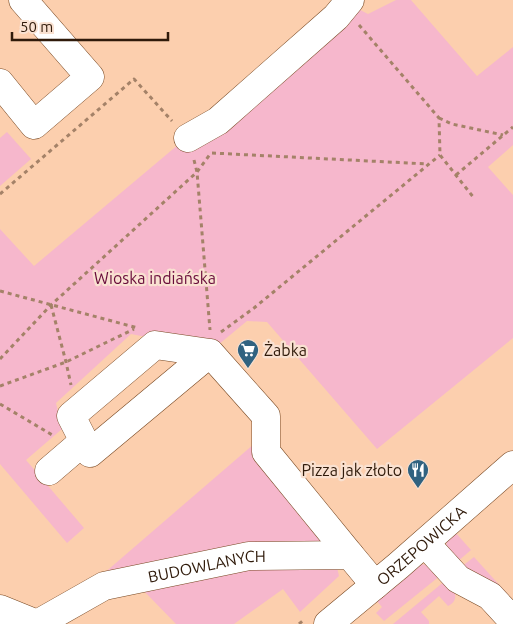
<svg xmlns="http://www.w3.org/2000/svg" width="513" height="624" viewBox="0 0 513 624" font-family="Ubuntu,sans-serif">
<style>
.green{fill:#f6b7cc}
.lines{fill:none;stroke-linecap:round;stroke-linejoin:round}
.minor-casing{stroke:#784822;stroke-width:29}
.path{stroke:#a48268;stroke-width:3;stroke-dasharray:4 4;stroke-linecap:butt}
.minor{stroke:#fff;stroke-width:28}
.labels{text-anchor:middle;stroke-width:4.5;stroke-linejoin:round;paint-order:stroke}
.park-label{font-size:16px;fill:#680b3a;stroke:#f9e1d1}
.poi-label{font-size:16px;fill:#2f1a0a;stroke:#f9e1d1;text-anchor:start}
.street-label{font-size:16px;fill:#2f1a0a;stroke:#f9e1d1}
</style>
<rect width="100%" height="100%" fill="#fccfae"/>
<g class="green">
<polygon points="396,0 411,0 477,76 513,47 513,145 488,167 513,195 513,338 377,449 267,322 247,321 212,350 131,334 56,403 62,429 26,460 84,528 67,543 0,464 0,229 34,266 179,144 343,1 368,14"/>
<polygon points="7,132 31,159 0,186 0,138"/>
<polygon points="262,437 345,554 95,581"/>
<polygon points="455,532 471,550 457,562 446,547 447,540"/>
<polygon points="474,557 513,600 513,606 461,567"/>
<polygon points="336,563 339,576 300,612 283,589 234,624 176,624 139,586 244,565"/>
<polygon points="420,564 427,565 441,575 384,621 376,613 382,607 376,600"/>
<path d="M446,580C453,588 462,599 448,606L439,596L421,612L429,621V624H393Z"/>
</g>
<g class="lines">
<g class="minor-casing">
<g id="minor">
<polyline points="0,83 34,125 90,77 23,0"/>
<polyline points="188,138 218,121 336,17 350,0"/>
<polyline points="210,353 90,453 71,416 155,345 210,353 266,416 266,452 350,555"/>
<polyline points="49,471 84,441"/>
<polyline points="425,543 458,579 490,596 513,621"/>
<polyline points="0,609 37,624"/>
<path id="s1" d="M37,624L104,586L249,556L350,555L375,585"/>
<path id="s2" d="M328,624L398,566L513,465"/>
</g>
</g>
<g class="path">
<polyline points="359,25 439,118 440,155 474,198"/>
<polyline points="439,118 452,124 503,135"/>
<polyline points="212,153 428,164"/>
<polyline points="194,160 197,172 210,330"/>
<polyline points="456,175 513,127"/>
<polyline points="0,194 134,79 172,121"/>
<polyline points="0,291 138,328"/>
<polyline points="51,305 66,362 71,385"/>
<polyline points="221,332 254,308 440,155"/>
<polyline points="0,359 51,305 197,172 211,153"/>
<polyline points="0,386 66,362 134,329"/>
<polyline points="0,404 54,436"/>
<polyline points="299,624 305,619"/>
</g>
<use href="#minor" class="minor"/>
</g>
<defs>
<g id="supermarket-pin" transform="scale(1.125)"><path d="M0 17L-7.5 6A9.5 9.5 0 1 1 7.5 6Z" fill="#306280" stroke="#f9e1d1"/><path d="M-6-5.5h2.5l.6 2H6L4.5 2H-2.5L-4.4-4H-6ZM-1.5 3.2a1.3 1.3 0 1 0 .1 0ZM3 3.2a1.3 1.3 0 1 0 .1 0Z" fill="#fff"/></g>
<g id="restaurant-pin" transform="scale(1.125)"><path d="M0 17L-7.5 6A9.5 9.5 0 1 1 7.5 6Z" fill="#306280" stroke="#f9e1d1"/><path d="M-5-6h1v4h1v-4h1v4h1v-4h1v5L-1.5 .5V6h-2V.5L-5-1ZM5-6V6H3V1.5H1.5Q1.5-4 5-6Z" fill="#fff"/></g>
</defs>
<g fill-rule="evenodd">
<use href="#supermarket-pin" x="248" y="350"/>
<use href="#restaurant-pin" x="418" y="470"/>
</g>
<g class="labels">
<g class="park-label">
<text x="155" y="284">Wioska indiańska</text>
</g>
<g class="poi-label">
<text x="264" y="356">Żabka</text>
<text x="402" y="476" text-anchor="end">Pizza jak złoto</text>
</g>
<g class="street-label">
<text dy="6" stroke="none"><textPath href="#s2" startOffset="122">ORZEPOWICKA</textPath></text>
<text dy="6" stroke="none"><textPath href="#s1" startOffset="182">BUDOWLANYCH</textPath></text>
</g>
</g>
<path d="M12 32v8h156v-8" fill="none" stroke="#2f1a0a" stroke-width="2.5"/>
<text x="20" y="32" font-size="15" fill="#2f1a0a" stroke="#f9e1d1" stroke-width="4" paint-order="stroke">50 m</text>
</svg>
